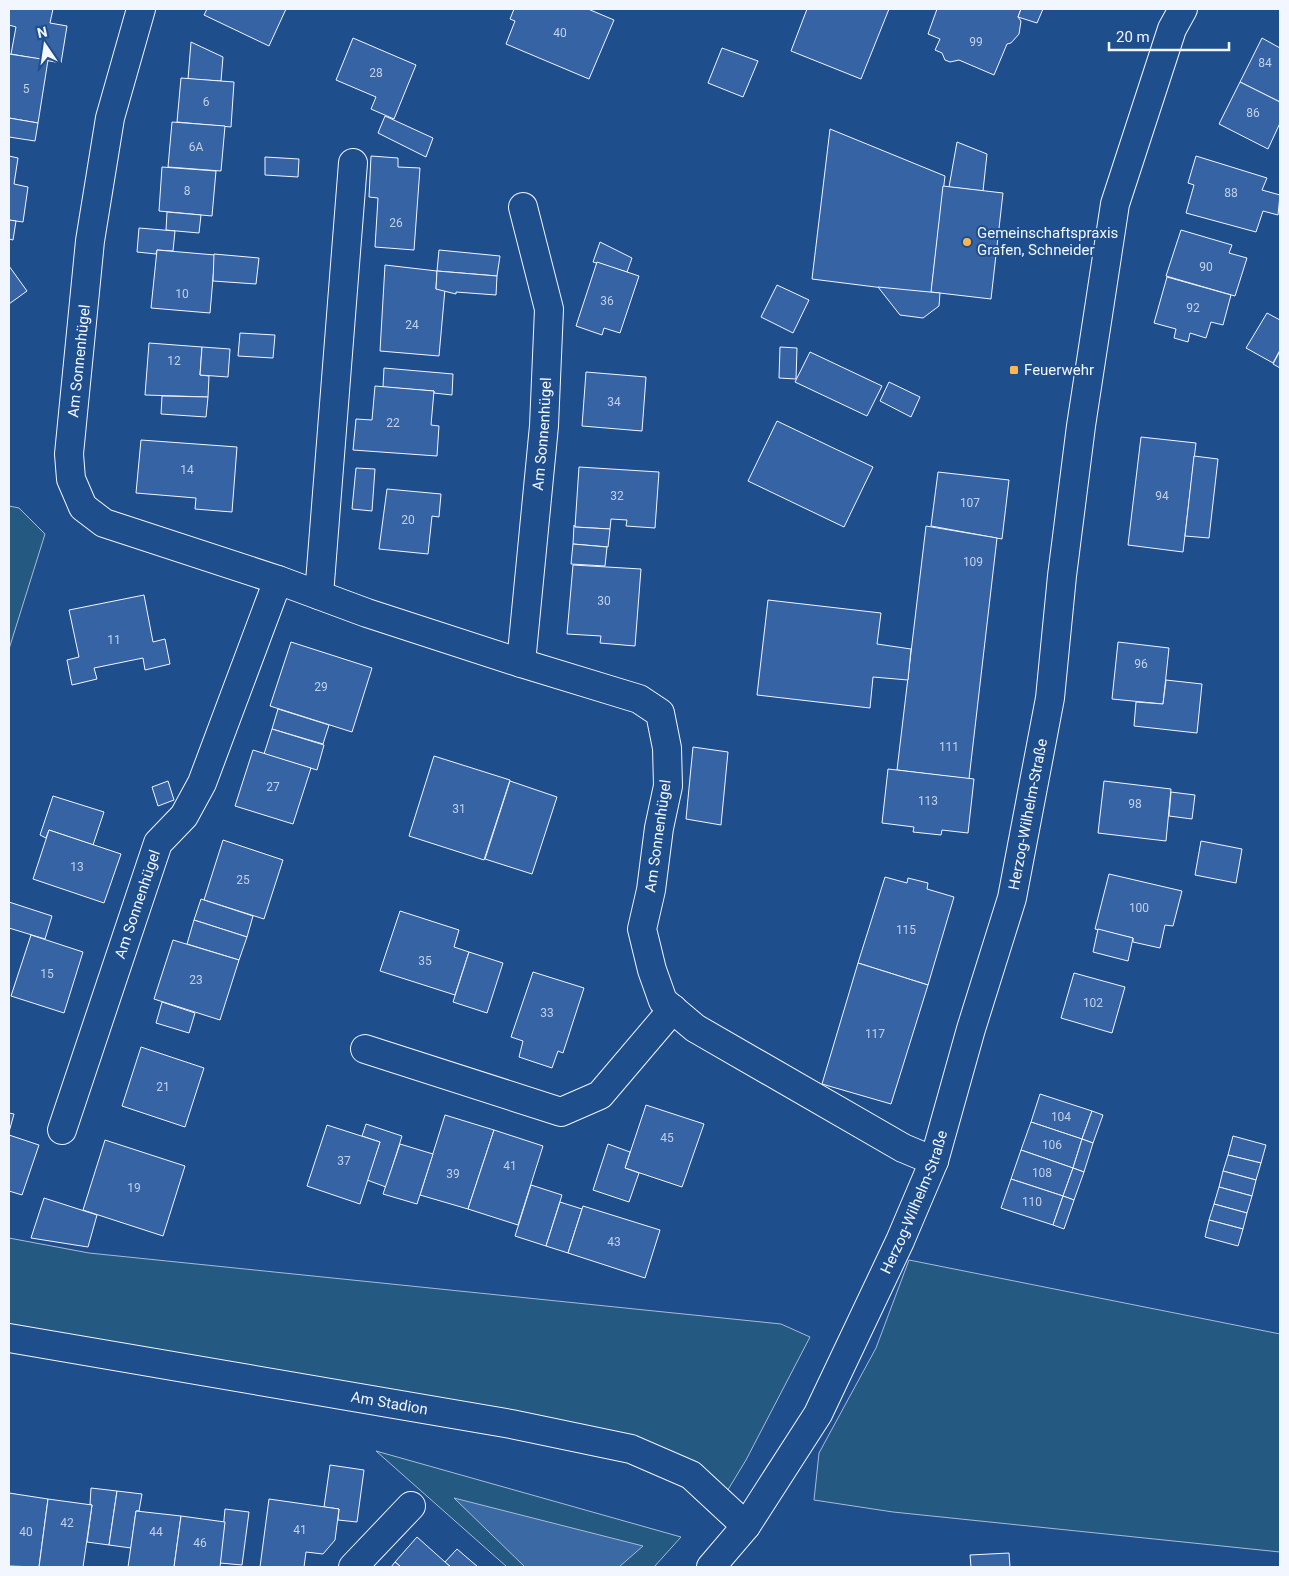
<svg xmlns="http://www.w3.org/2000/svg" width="1289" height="1576" viewBox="0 0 1289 1576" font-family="Roboto,sans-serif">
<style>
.green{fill:#245a82;stroke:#a8bbd7}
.water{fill:#3b69a3;stroke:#a8bbd7}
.building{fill:#3563a3;stroke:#f2f6ff}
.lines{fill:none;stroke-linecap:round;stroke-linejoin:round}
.minor-casing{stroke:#f2f6ff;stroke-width:30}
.secondary-casing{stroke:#f2f6ff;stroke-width:30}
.minor{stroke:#1f4e8c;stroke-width:28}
.secondary{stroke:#1f4e8c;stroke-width:28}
.poi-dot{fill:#ffb74d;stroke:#1f4e8c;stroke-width:2}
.labels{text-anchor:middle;stroke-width:4;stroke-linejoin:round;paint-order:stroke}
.number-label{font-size:12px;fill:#c3d1e8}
.poi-label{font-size:15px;fill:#f2f6ff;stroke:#1f4e8c;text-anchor:start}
.street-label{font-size:15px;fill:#f2f6ff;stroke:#1f4e8c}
</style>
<rect width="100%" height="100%" fill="#1f4e8c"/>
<g class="green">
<polygon points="9,506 19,508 45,534 9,649"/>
<polygon points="9,1238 89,1253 781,1324 810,1337 746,1460 726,1493 695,1467 175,1361 9,1324"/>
<polygon points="909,1260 1280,1334 1280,1552 893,1512 814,1500 819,1453 876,1348"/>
<polygon points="376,1451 681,1537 654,1567 507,1567"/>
</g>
<polygon class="water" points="454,1498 643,1546 619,1567 525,1567"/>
<g class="building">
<polygon points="9,9 53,9 50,23 67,26 61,63 11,54 16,27 9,25"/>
<polygon points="207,9 286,9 269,46 204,15"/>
<polygon points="514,9 588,9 614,20 589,79 506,44 515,21 510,19"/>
<polygon points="807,9 889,9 861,79 791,51"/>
<polygon points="937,9 1021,9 1018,17 1021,21 1019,34 1011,43 1007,44 994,75 959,60 950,62 945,60 942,53 935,50 940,39 928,34"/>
<polygon points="1021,9 1043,9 1037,23 1018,17"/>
<polygon points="353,38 416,65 394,119 371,109 376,97 336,80"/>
<polygon points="1262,38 1280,48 1280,102 1240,82"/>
<polygon points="191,42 223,57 221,81 188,79"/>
<polygon points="722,48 758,61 743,97 708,83"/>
<polygon points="9,54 48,60 38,123 9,118"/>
<polygon points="181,78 234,82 231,127 177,122"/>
<polygon points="1240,82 1280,102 1280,123 1268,149 1219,124"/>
<polygon points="385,116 433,138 426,157 378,133"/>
<polygon points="9,118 38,123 35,141 9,137"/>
<polygon points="172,122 225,126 221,171 168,167"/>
<polygon points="830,129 945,176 931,294 812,279"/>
<polygon points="957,142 987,154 983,191 949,187"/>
<polygon points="9,156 18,158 14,184 28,187 23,222 9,220"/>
<polygon points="371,156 398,158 398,167 420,168 414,250 375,247 378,198 369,197"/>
<polygon points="1196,156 1267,178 1262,190 1280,195 1278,215 1263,211 1256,232 1186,213 1194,185 1188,183"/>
<polygon points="265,157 299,159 298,177 265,175"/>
<polygon points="162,167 216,171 212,216 159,211"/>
<polygon points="943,186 1003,193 991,299 931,292"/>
<polygon points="167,212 201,215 199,233 166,230"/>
<polygon points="9,220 16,221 13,240 9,239"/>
<polygon points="139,228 175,231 173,251 157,250 156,254 137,252"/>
<polygon points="1181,230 1232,245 1229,253 1247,258 1235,296 1166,276"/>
<polygon points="600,242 632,258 627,272 593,262"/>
<polygon points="157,250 215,255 210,313 151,308"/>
<polygon points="439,250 500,256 497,276 437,271"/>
<polygon points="214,254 259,258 256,284 213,281"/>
<polygon points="597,262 639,276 620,333 604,328 602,335 576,326"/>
<polygon points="385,265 437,271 436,289 445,289 439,356 380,351"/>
<polygon points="9,266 27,291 9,304"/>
<polygon points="437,271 497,276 496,295 456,292 456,294 436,289"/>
<polygon points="1167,277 1231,295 1223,325 1211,322 1206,338 1190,333 1188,342 1174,338 1176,329 1154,323"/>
<polygon points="777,285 809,300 793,333 761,317"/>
<polygon points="878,287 940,293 939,306 923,318 900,315"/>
<polygon points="1267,313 1280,320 1280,350 1273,363 1246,348"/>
<polygon points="240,333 275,335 273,358 238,356"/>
<polygon points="149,343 202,347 200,375 209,376 208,397 145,395"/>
<polygon points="202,347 230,349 228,377 200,375"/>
<polygon points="780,347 797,348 796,379 779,378"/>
<polygon points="1280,351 1280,368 1273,364"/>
<polygon points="810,352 882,386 867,416 795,382"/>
<polygon points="384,368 453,374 452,395 434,393 434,391 383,387"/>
<polygon points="586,372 646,377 642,431 582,426"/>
<polygon points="889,382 920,397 911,417 880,401"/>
<polygon points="375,386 434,391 431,425 439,426 437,456 353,450 356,419 372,420"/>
<polygon points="162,396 208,397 206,417 161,414"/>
<polygon points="777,421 873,467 844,527 748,481"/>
<polygon points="1141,437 1196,443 1183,552 1128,545"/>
<polygon points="141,440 237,447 232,512 195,509 196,498 136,493"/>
<polygon points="1194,456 1218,459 1209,538 1185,536"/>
<polygon points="579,467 659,472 655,528 626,526 627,520 611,519 610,529 575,527"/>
<polygon points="356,468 375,469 372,511 352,509"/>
<polygon points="938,472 1009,480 1002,539 931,526"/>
<polygon points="387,489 441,494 439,517 432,516 428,554 379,549"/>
<polygon points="574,525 575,527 610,529 608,547 573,544"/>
<polygon points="926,526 997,538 969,779 897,770"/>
<polygon points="573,544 607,547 605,566 571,564"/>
<polygon points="573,565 641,569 635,646 600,643 601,636 567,634"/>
<polygon points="144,595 153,642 165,639 170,664 145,670 143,658 94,668 97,679 72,685 67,660 79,657 69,610"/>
<polygon points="768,600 881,613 877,644 911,649 908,680 873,677 870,708 757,695"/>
<polygon points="291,642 372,668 352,732 270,706"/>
<polygon points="1118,642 1169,648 1163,704 1112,699"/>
<polygon points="1166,680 1202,684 1197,733 1134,726 1136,702 1163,704"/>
<polygon points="278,709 329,725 323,744 272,729"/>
<polygon points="272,729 324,745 317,770 264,754"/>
<polygon points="693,747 728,752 721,825 686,819"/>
<polygon points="253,750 311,768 293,824 235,806"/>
<polygon points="434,756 510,780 484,860 409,836"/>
<polygon points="888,769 974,779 968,833 942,830 941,835 913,832 914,827 882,823"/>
<polygon points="168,781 174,800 158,806 152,787"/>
<polygon points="510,781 557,797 532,874 485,859"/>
<polygon points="1104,781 1171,789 1166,841 1098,833"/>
<polygon points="1171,792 1195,795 1192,819 1169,816"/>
<polygon points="53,796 104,812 93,845 49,830 46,838 40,835"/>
<polygon points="49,830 121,854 104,903 33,879"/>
<polygon points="223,840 283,860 264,919 204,900"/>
<polygon points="1201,841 1242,849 1236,883 1195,875"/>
<polygon points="1109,874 1182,891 1173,926 1165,925 1160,948 1133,942 1133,938 1095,929"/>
<polygon points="885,877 907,883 908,878 928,883 927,889 954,897 928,985 858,963"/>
<polygon points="201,899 253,916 247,937 194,920"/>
<polygon points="9,902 52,916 45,939 9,928"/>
<polygon points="400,911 459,930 454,947 469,952 455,995 380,971"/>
<polygon points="194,920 247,937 239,960 187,944"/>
<polygon points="1098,929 1133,938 1128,961 1093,952"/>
<polygon points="31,935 83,952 64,1013 11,996"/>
<polygon points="173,940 239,960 220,1020 154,999"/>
<polygon points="469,952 503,963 487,1013 453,1002"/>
<polygon points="858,963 928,985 891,1104 822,1084"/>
<polygon points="533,972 584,988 563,1053 558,1051 552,1068 519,1057 523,1041 511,1037"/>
<polygon points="1074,973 1125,987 1112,1033 1061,1018"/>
<polygon points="162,1002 195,1013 189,1033 156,1023"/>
<polygon points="141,1047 204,1068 185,1127 122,1106"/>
<polygon points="1040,1094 1092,1111 1082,1139 1031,1122"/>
<polygon points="646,1105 704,1124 682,1187 625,1168"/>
<polygon points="1092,1111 1103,1115 1093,1143 1082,1139"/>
<polygon points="9,1113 14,1114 9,1132"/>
<polygon points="445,1115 494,1130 468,1209 420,1195"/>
<polygon points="1031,1122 1082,1139 1073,1168 1021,1150"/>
<polygon points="366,1124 402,1136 386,1187 367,1180 380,1142 362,1136"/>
<polygon points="327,1125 380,1142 360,1204 307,1186"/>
<polygon points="494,1130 543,1146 518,1225 468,1209"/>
<polygon points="9,1135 39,1145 22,1195 9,1191"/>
<polygon points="1233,1136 1266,1145 1261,1163 1228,1155"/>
<polygon points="1082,1139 1093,1143 1084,1172 1073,1168"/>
<polygon points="105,1140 185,1166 163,1236 83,1210"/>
<polygon points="400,1144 433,1154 417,1204 383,1194"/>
<polygon points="608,1144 630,1152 625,1168 639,1173 629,1202 593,1190"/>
<polygon points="1021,1150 1073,1168 1063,1196 1011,1179"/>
<polygon points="1228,1155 1261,1163 1256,1180 1223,1171"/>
<polygon points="1073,1168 1084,1172 1074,1200 1063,1196"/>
<polygon points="1223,1171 1256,1180 1252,1196 1219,1187"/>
<polygon points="1011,1179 1063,1196 1053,1225 1001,1208"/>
<polygon points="531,1185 562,1195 546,1246 515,1236"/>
<polygon points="1219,1187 1252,1196 1247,1213 1214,1204"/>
<polygon points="1063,1196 1074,1200 1064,1229 1053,1225"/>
<polygon points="44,1198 97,1215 88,1247 31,1238"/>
<polygon points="560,1202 582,1209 568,1253 546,1246"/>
<polygon points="1214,1204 1247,1213 1243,1229 1209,1220"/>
<polygon points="583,1206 660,1230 645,1278 568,1253"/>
<polygon points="1209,1220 1243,1229 1238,1246 1205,1237"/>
<polygon points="330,1465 364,1470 357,1522 338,1520 339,1509 324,1507"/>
<polygon points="91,1488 117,1491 109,1545 87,1542 92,1505 90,1504"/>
<polygon points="117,1491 142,1494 139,1511 136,1511 131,1548 109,1545"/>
<polygon points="9,1493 48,1499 39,1567 9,1566"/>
<polygon points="48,1499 92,1505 83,1567 39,1567"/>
<polygon points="269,1499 339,1509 335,1540 323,1554 306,1552 304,1567 260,1567"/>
<polygon points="225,1509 249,1512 242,1565 220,1563"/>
<polygon points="136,1511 181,1516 174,1567 128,1567"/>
<polygon points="181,1516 225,1522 220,1567 174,1567"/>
<polygon points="417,1537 445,1562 451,1567 401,1567 395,1562"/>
<polygon points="457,1549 478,1567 451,1567 445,1562"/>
<polygon points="1009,1553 1010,1567 971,1567 970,1555"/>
<polygon points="395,1562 401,1567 391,1567"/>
</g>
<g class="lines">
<g class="minor-casing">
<g id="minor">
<polyline points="141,9 110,118 90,241 69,454 71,479 83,507 104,523 278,580 367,613 521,663 639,699 660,713 667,748 668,786 659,828 651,890 642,929 652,970 663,1001 695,1028 903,1148 934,1161"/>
<polyline points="319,595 353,163"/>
<path id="s1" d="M521,663L544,426L549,309L523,207"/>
<polyline points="365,1049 561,1112 600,1095 673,1009"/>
<path id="s2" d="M62,1130L158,843L184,816L202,783L278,580"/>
<path id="s3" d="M9,1338L511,1424L631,1449L691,1475L746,1526"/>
<polyline points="353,1567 411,1506"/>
</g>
</g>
<g class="secondary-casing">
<g id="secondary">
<path id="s4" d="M711,1567L746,1526L818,1414L900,1241L934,1161L971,1029L1012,898L1050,698L1062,576L1081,426L1115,204L1172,29L1183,9"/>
</g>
</g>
<use href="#minor" class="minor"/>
<use href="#secondary" class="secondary"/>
</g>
<g class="poi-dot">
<circle cx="967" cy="242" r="5"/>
<rect x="1009" y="365" width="10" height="10" rx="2.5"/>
</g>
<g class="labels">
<g class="number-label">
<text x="560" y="37">40</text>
<text x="976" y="46">99</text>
<text x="1265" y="67">84</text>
<text x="376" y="77">28</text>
<text x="26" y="93">5</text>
<text x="206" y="106">6</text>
<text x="1253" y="117">86</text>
<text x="196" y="151">6A</text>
<text x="187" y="195">8</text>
<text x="1231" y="197">88</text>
<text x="396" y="227">26</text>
<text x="1206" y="271">90</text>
<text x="182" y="298">10</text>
<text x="607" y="305">36</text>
<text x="1193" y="312">92</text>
<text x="412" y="329">24</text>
<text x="174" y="365">12</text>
<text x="614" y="406">34</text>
<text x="393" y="427">22</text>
<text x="187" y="474">14</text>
<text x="617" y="500">32</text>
<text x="1162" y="500">94</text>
<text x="970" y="507">107</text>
<text x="408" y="524">20</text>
<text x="973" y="566">109</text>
<text x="604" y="605">30</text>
<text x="114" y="644">11</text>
<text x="1141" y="668">96</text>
<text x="321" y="691">29</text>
<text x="949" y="751">111</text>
<text x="273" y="791">27</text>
<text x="928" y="805">113</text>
<text x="1135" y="808">98</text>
<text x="459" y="813">31</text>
<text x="77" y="871">13</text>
<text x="243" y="884">25</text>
<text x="1139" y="912">100</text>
<text x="906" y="934">115</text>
<text x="425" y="965">35</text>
<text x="47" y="978">15</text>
<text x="196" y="984">23</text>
<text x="1093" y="1007">102</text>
<text x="547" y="1017">33</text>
<text x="875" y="1038">117</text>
<text x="163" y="1091">21</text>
<text x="1061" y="1121">104</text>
<text x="667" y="1142">45</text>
<text x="1052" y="1149">106</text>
<text x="344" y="1165">37</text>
<text x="510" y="1170">41</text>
<text x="1042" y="1177">108</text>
<text x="453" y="1178">39</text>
<text x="134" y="1192">19</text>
<text x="1032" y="1206">110</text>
<text x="614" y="1246">43</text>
<text x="67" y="1527">42</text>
<text x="300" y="1534">41</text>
<text x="26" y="1536">40</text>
<text x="156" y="1536">44</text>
<text x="200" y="1547">46</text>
</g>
<g class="poi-label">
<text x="977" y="238">Gemeinschaftspraxis<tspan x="977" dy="17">Grafen, Schneider</tspan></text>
<text x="1024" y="375">Feuerwehr</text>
</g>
<g class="street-label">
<text transform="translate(79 361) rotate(-84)" y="5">Am Sonnenhügel</text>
<text dy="5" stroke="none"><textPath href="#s1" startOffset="230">Am Sonnenhügel</textPath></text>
<text dy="5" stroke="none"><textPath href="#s4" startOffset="825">Herzog-Wilhelm-Straße</textPath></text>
<text transform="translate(658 836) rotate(-82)" y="5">Am Sonnenhügel</text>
<text dy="5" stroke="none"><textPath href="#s2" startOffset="238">Am Sonnenhügel</textPath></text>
<text dy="5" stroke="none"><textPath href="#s4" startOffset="420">Herzog-Wilhelm-Straße</textPath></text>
<text dy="5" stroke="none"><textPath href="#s3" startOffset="386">Am Stadion</textPath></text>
</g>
</g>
<rect width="1289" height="1576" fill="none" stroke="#f2f6ff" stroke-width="20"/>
<g transform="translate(45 45) rotate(347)" stroke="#1f4e8c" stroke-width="4" paint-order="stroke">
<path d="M0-4L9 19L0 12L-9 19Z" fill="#f2f6ff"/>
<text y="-8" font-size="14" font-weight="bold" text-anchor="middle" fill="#f2f6ff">N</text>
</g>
<path d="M1109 42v8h120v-8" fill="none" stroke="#f2f6ff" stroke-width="2.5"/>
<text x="1116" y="42" font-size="15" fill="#f2f6ff" stroke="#1f4e8c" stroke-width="4" paint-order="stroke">20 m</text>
</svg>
